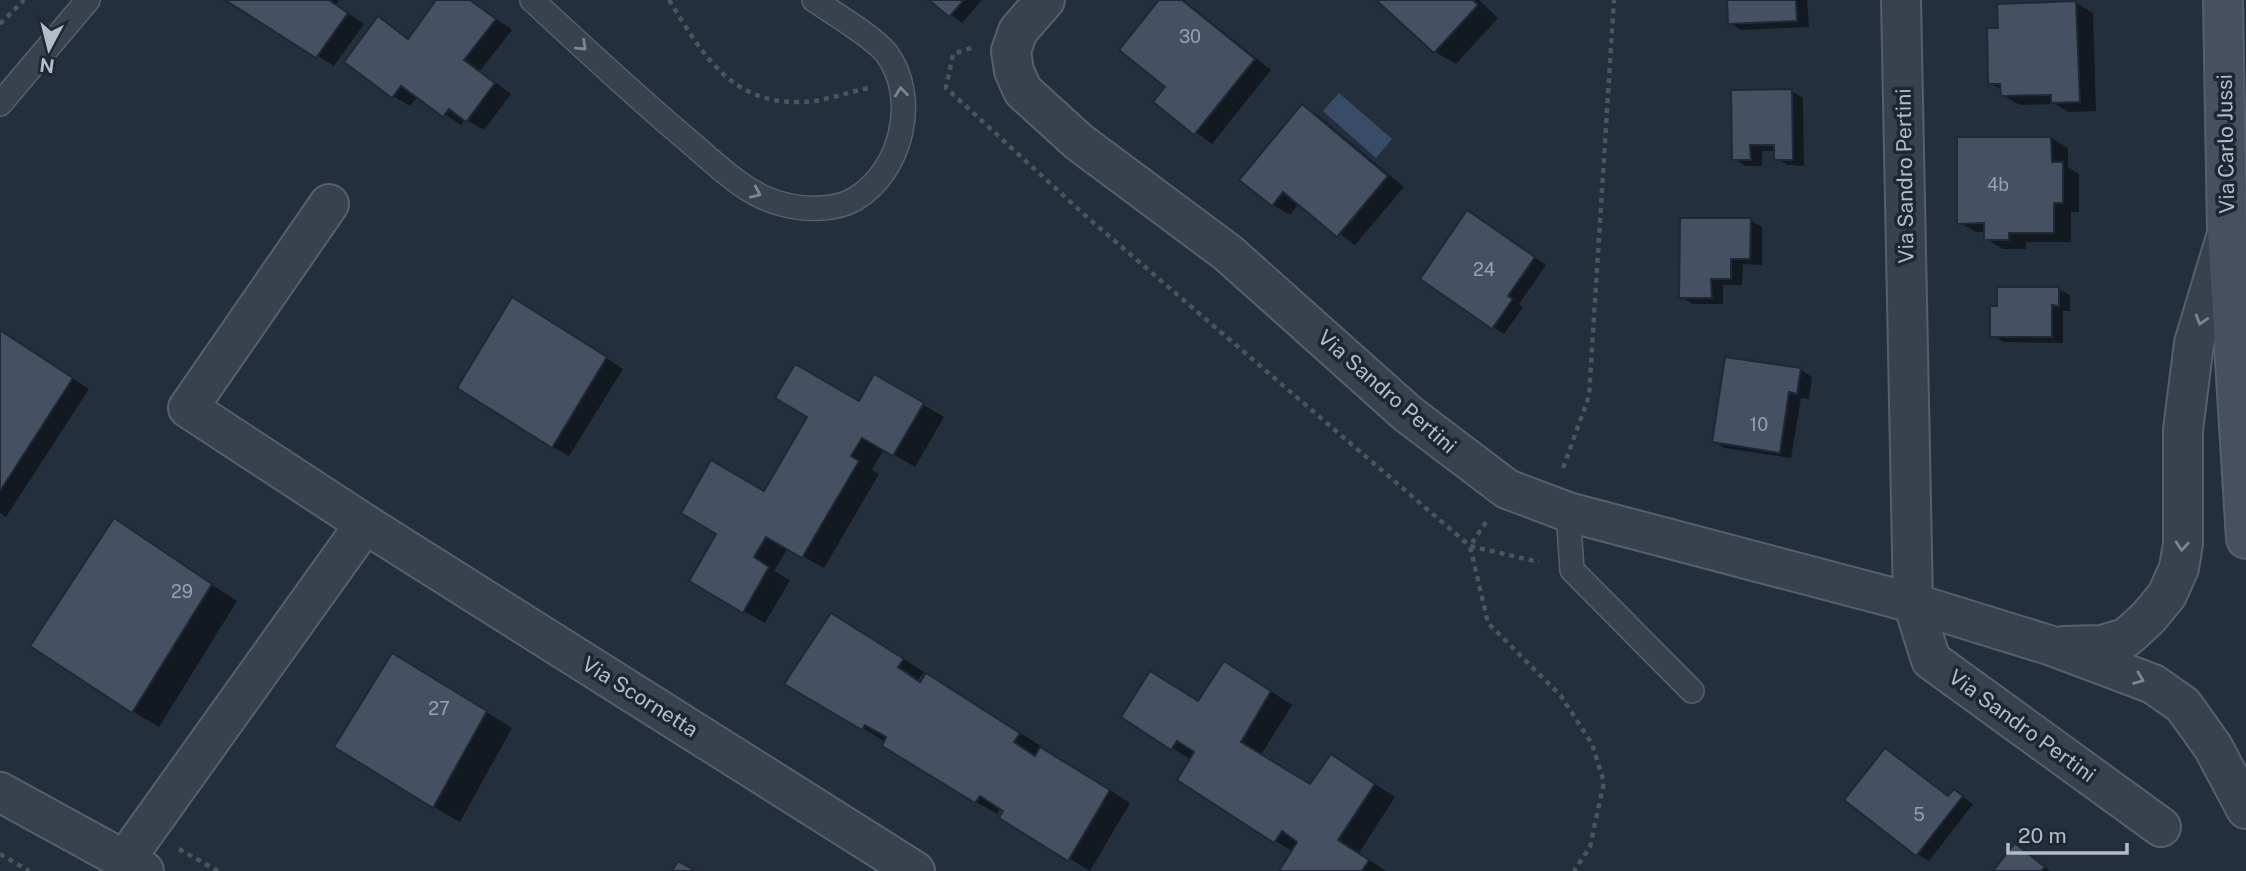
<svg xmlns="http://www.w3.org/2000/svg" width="2246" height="871" viewBox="0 0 2246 871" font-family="'Public Sans',sans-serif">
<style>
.water{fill:#394c67}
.shadow{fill:#0007}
.building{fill:#455162;stroke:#1f2835;stroke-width:2}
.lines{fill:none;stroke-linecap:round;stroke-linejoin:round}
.lane-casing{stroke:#565f6c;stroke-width:26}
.street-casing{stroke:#565f6c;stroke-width:42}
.secondary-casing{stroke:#565f6c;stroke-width:42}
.path{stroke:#44595c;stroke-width:4.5;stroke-dasharray:5 5;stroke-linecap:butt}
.lane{stroke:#38414e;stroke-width:23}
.street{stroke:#38414e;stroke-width:38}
.secondary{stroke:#465061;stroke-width:38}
.oneway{stroke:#7c8592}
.labels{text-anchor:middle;stroke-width:7;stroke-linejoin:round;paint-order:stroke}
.number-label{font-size:18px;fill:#98a1af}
.street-label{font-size:21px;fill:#b4bcc9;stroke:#1d2633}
</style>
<rect width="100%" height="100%" fill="#242f3e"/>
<polygon class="water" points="1339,93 1392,139 1376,158 1323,111"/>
<g class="shadow">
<polygon points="228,0 339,0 336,5 364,24 334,66"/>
<polygon points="438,0 470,0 512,30 480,71 511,94 484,130 465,119 461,125 418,96 410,106 393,96 379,18 410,39"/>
<polygon points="932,0 982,0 962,23"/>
<polygon points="1162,0 1184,0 1271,70 1212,144 1156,102 1167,87"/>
<polygon points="1379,0 1479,0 1498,18 1456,64 1435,52"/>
<polygon points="1729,0 1807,0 1809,27 1741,30 1730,23"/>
<polygon points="2076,3 2093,13 2096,111 2069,112 2055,104 2020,105 2002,95 2002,90 1990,83 1999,29"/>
<polygon points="1791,91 1803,98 1804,166 1788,165 1776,159 1776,151 1762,151 1762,166 1746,166 1734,159"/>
<polygon points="1302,106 1319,116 1404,187 1355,245 1299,203 1290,215 1273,205"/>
<polygon points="2051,138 2068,148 2068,167 2079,174 2079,212 2071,212 2071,242 2026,242 2026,249 2003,249 1986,239 1986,232 1976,232 1959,222"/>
<polygon points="1479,219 1546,265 1519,304 1523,307 1504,334 1493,327"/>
<polygon points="1750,220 1762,227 1762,265 1743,264 1742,285 1723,285 1723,304 1693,304 1681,297"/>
<polygon points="2058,289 2070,295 2070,311 2063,311 2063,343 2004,342 1992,336"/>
<polygon points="530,309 623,369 569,456 553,447"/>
<polygon points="0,331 89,389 6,517 0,513"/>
<polygon points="1801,370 1812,377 1809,399 1801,398 1791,458 1725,448 1713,441"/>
<polygon points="875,377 944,417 915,467 884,449 872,470 879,474 824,568 788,548 774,571 790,580 765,623 691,581 764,493 859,403"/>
<polygon points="114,521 237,601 159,727 132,711"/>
<polygon points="853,627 924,672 918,680 922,683 948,687 1130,803 1090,871 1001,818 1006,810 1001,807 997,814 976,802 884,745 886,742 787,684"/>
<polygon points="419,670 512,728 460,822 434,807"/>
<polygon points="1246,675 1292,705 1261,755 1311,786 1331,756 1395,797 1359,853 1386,871 1281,871 1293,852 1179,779 1191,760 1123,716 1199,702"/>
<polygon points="1885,750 1949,797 1954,791 1973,804 1929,861 1917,854"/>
<polygon points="2015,845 2027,852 2050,871 1995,871"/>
</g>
<g class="building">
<polygon points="225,0 329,0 348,13 316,58"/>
<polygon points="436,0 470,0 496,19 464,60 495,83 466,122 449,109 443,117 401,86 392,98 344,62 378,16 408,39"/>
<polygon points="929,0 964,0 949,17"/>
<polygon points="1159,0 1182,0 1255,59 1194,135 1153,102 1165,87 1119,50"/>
<polygon points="1376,0 1473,0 1478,5 1434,53"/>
<polygon points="1727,0 1796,0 1797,21 1728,24"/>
<polygon points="2076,1 2080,102 2051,103 2051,95 2001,96 2000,84 1988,84 1987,28 1998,28 1997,4"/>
<polygon points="1792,89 1793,160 1774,160 1774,145 1750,145 1751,160 1732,160 1731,90"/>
<polygon points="1302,104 1388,176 1337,237 1283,192 1272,206 1239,180"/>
<polygon points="1957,137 2051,137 2052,162 2063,162 2063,203 2054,203 2054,233 2009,233 2009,240 1984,240 1984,223 1957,224"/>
<polygon points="1467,210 1535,257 1508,296 1513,299 1492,329 1420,279"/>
<polygon points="1680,218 1751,218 1750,259 1731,259 1731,279 1711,279 1712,298 1679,298"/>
<polygon points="1997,287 2059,287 2059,306 2052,305 2052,337 1990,337 1990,306 1997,306"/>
<polygon points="512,297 607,357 552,448 457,388"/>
<polygon points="0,330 73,378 0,491"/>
<polygon points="1725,357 1801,368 1797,394 1789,392 1780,453 1712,442"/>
<polygon points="795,364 859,401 874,374 924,403 893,456 862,438 851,456 859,461 802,558 766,537 754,557 769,567 743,613 689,581 716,534 681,513 711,460 764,491 807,417 775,398"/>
<polygon points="114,518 212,584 132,713 30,646"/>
<polygon points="831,613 904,659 898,667 920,682 926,673 1020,733 1014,742 1035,756 1040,747 1110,790 1068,861 999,818 1003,811 980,796 975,803 882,746 886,737 865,725 862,730 784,684"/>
<polygon points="392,653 487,711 433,808 334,747"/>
<polygon points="1224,661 1271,691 1241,742 1310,784 1331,754 1375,784 1338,840 1369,860 1362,871 1279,871 1297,842 1282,831 1274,843 1177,780 1194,752 1177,741 1171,750 1121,717 1150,671 1198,701"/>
<polygon points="1885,748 1948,796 1954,789 1963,796 1916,856 1844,800"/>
<polygon points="2015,843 2045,867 2041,871 1993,871"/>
<polygon points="678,861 696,871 672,871"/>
</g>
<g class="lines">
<g class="lane-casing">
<g id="lane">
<path d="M532,0C584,48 636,97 691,143C718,166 746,195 782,204C804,210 835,211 855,199C902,171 919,98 887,54C875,38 832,12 814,0"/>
<polyline points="0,104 88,0"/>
<polyline points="1568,512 1572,570 1692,691"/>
</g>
</g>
<g class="street-casing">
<g id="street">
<polyline points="1045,0 1018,31 1011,51 1014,71 1023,91 1079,142 1228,253 1408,414 1507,489 1568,512 1913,603 2052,646 2153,684 2183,705 2213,747 2246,809"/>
<polyline points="1901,0 1913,603 1931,660 2161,827"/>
<polyline points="329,204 188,408 365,524"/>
<polyline points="2064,646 2102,645 2126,638 2148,618 2167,595 2179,568 2183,544 2183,430 2194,343 2226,237"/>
<polyline points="0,792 144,871"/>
<polyline points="124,861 365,524 915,871"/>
</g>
</g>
<g class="secondary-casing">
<polyline id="secondary" points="2223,0 2227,231 2246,539"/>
</g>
<g class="path">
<path d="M669,0C702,53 730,104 801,102C823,102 848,92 869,88"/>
<polyline points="0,24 24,0"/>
<polyline points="971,48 953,54 946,88 1088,218 1470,546 1539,562"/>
<polyline points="1563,468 1589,396 1614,0"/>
<polyline points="1486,522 1470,546 1488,623 1561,696 1592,744 1604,782 1590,847 1574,871"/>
<polyline points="179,849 218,871"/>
<polyline points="0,854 29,871"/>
</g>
<use href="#lane" class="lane"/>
<use href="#street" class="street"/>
<use href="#secondary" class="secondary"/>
</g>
<defs><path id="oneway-chevron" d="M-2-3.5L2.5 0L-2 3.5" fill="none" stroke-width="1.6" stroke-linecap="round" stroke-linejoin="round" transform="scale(1.75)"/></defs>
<g class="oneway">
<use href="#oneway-chevron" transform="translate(582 46) rotate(43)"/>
<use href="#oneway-chevron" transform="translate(901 92) rotate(-96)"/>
<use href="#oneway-chevron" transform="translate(756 193) rotate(24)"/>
<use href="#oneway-chevron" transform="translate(2201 320) rotate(107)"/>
<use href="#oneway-chevron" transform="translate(2182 546) rotate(95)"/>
<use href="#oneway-chevron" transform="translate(2139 679) rotate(21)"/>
</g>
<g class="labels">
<g class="number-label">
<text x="1190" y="43">30</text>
<text x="1998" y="191">4b</text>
<text x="1484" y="276">24</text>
<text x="1759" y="431">10</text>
<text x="182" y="598">29</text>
<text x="439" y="715">27</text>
<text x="1919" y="821">5</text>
</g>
<g class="street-label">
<text transform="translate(2226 144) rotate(-91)" y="7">Via Carlo Jussi</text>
<text transform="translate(1905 176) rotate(-91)" y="7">Via Sandro Pertini</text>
<text transform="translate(1387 392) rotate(41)" y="7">Via Sandro Pertini</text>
<text transform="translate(640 697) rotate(32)" y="7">Via Scornetta</text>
<text transform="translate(2022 726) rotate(36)" y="7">Via Sandro Pertini</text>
</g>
</g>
<g transform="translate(49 49) rotate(187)" stroke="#1d2633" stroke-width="5" paint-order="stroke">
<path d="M0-5L12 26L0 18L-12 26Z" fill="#b4bcc9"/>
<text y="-10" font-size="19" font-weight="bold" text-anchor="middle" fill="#b4bcc9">N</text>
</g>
<path d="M2008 843v10h119v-10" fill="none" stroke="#b4bcc9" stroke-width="3.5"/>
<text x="2018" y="843" font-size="21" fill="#b4bcc9" stroke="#1d2633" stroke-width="5" paint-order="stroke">20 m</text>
</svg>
